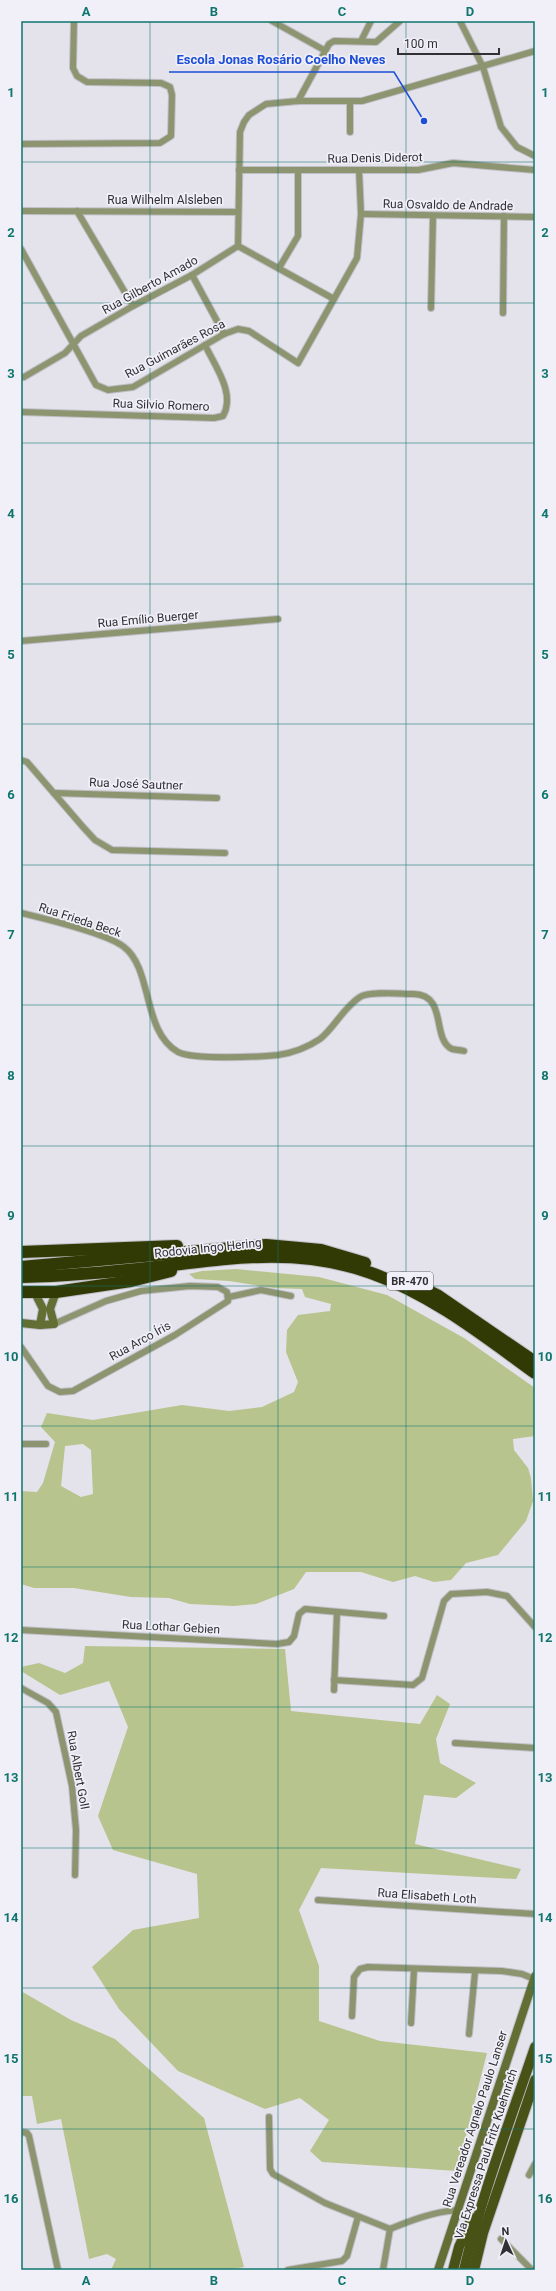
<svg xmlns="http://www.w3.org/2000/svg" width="556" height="2291" viewBox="0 0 556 2291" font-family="Roboto,sans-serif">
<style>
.green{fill:#b7c48d;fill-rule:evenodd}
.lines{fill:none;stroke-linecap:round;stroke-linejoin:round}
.street-casing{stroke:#c0bec6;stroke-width:8}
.secondary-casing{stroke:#c0bec6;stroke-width:10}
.primary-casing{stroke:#c0bec6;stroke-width:12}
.highway-casing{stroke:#c0bec6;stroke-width:14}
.street{stroke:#8c956f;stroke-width:6}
.secondary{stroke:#636e34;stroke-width:8}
.primary{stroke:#485216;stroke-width:10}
.highway{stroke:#313a04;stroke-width:12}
.grid{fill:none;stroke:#0f766e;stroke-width:1;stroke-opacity:0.55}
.labels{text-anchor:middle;stroke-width:3.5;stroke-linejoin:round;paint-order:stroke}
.shield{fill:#f1eff8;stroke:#6b696f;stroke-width:1}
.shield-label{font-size:11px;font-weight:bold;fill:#313034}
.street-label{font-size:12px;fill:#313034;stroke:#f1eff8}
.leader{fill:none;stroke:#1d4ed8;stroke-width:1.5}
.callout-dot{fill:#1d4ed8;stroke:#f1eff8;stroke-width:1.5}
.callout-label{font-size:13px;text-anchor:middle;font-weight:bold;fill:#1d4ed8;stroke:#f1eff8;stroke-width:3.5;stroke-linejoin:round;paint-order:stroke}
.neatline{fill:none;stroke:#0f766e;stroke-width:1.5}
.grid-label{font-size:13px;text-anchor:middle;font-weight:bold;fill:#0f766e}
</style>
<rect width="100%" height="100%" fill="#e4e2eb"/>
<g class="green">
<path d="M236,1269L319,1277L387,1295L464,1338L535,1388V1436L513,1439L514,1450L528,1468L531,1478L533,1501L526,1521L498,1555L466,1563L451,1580L434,1582L415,1576L393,1582L361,1572H306L294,1589L256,1604L234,1606L190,1604L169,1598L131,1597L74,1588H34L21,1584V1491L37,1492L43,1483L55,1442L41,1427L47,1413L93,1420L182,1405L229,1411L262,1407L294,1392L298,1382L286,1352L287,1330L298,1315L330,1311L331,1304L305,1297L302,1289L274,1288L229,1281L195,1279L189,1274L202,1271ZM83,1444L91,1450L93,1494L81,1497L61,1486L65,1446Z"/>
<polygon points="85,1646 285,1649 291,1711 420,1724 437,1695 450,1704 436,1739 440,1763 476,1783 456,1798 424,1795 415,1844 521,1869 516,1879 321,1868 299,1910 319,1966 319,2021 380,2041 487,2053 457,2171 322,2162 310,2151 329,2120 300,2098 265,2109 178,2071 119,2009 92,1967 133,1930 199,1918 197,1874 113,1850 98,1816 128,1727 109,1681 60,1695 21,1671 21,1667 39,1663 65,1673 83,1663"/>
<polygon points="21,1991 71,2020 115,2039 204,2118 244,2267 229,2270 111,2270 116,2259 107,2254 89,2259 61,2119 37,2124 32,2096 21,2096"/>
</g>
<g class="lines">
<g class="street-casing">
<g id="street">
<polyline points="272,21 324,50"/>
<polyline points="460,21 483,67 501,127 517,147 535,156"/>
<polyline points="361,41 371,21"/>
<polyline points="298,101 329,44 334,41 376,42 400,21"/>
<polyline points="350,101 350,132"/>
<polyline points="21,144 160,143 171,136 172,95 170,87 161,83 87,82 77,76 73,68 74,21"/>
<polyline points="239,170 418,170 453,163 535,170"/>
<polyline points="21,211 238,212"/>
<polyline points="77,211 133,306"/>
<polyline points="361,214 535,217"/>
<polyline points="238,246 240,132 244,122 249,115 266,104 298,101 362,101 535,51"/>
<polyline points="238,246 334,299"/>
<polyline points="21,249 96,385 108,390 133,387 224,334 238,329 249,331 298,363 357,258 361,214 359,170"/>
<polyline points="279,268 298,236 298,170"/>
<polyline points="192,275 224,334"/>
<polyline points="431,308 433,217"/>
<polyline points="503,313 504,216"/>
<polyline points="24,377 65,353 81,336 133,306 192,275 238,246"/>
<path d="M21,412L214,418L223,416C236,394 215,366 205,345"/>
<polyline points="21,641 278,619"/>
<polyline points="21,760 27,762 83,827 95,840 112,850 225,853"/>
<polyline points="54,793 217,798"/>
<path d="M21,913C46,919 106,933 124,947C153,969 142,1032 178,1052C194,1060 258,1057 278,1055C292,1053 308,1047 320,1039C334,1028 344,1007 360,997C370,991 402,994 414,994C448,995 431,1039 452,1049C456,1050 461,1050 464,1051"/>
<polyline points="229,1297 261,1290 291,1296"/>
<polyline points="21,1347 48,1386 60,1392 73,1391 175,1335 228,1301 227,1292 218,1287 190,1286 141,1291 106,1301 54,1324"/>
<polyline points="21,1444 46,1444"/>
<polyline points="21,1630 277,1644 289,1642 294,1636 299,1614 305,1609 384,1616"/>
<polyline points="334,1680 413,1685 422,1678 444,1601 451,1594 487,1592 507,1596 535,1627"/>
<polyline points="21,1688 48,1703 56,1712 72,1786 76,1830 75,1875"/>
<polyline points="334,1690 337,1612"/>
<polyline points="455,1743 535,1748"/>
<polyline points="318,1900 535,1914"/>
<polyline points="352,2016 354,1977 360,1969 368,1967 502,1971 522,1974 534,1979"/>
<polyline points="411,2023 414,1970"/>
<polyline points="469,2034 475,1972"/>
<path d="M269,2117L270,2169L273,2174L325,2203L390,2229C412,2220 433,2212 457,2210"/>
<polyline points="21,2132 27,2133 29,2136 58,2270"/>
<polyline points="529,2175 535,2164"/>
<polyline points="501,2239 532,2270"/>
<polyline points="288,2270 342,2261 347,2256 358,2217"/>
<polyline points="383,2270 390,2229"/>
</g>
</g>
<g class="secondary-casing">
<g id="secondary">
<polyline points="35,1293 43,1309 40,1325"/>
<polyline points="21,1323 40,1325 54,1324 50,1309 56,1292"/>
<polyline points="438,2270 535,1976"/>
</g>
</g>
<g class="primary-casing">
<g id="primary">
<polyline points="453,2270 459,2247 472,2218"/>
<path d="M464,2270C482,2194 510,2121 535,2047"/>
<polyline points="474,2270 483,2233 535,2080"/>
</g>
</g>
<g class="highway-casing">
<g id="highway">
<polyline points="21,1252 177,1246"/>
<polyline points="21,1267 266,1245 321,1250 365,1263"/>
<path d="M21,1277C66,1276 112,1272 156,1267C231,1258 298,1247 371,1273C431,1294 484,1336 535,1373"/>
<polyline points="403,1278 437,1295 535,1362"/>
<polyline points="21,1292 56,1292 131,1281 171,1271"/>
</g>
</g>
<use href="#street" class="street"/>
<use href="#secondary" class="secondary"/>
<use href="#primary" class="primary"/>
<use href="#highway" class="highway"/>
</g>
<path class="grid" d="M150,21V2270M278,21V2270M406,21V2270M21,162H535M21,303H535M21,443H535M21,584H535M21,724H535M21,865H535M21,1005H535M21,1146H535M21,1286H535M21,1426H535M21,1567H535M21,1707H535M21,1848H535M21,1988H535M21,2129H535"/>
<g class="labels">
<rect class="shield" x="387" y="1272" width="46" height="18" rx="3"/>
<g class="shield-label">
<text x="410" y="1285">BR-470</text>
</g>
<g class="street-label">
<text transform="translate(375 158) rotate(-1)" y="4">Rua Denis Diderot</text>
<text x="165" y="204">Rua Wilhelm Alsleben</text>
<text transform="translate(448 205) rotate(1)" y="4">Rua Osvaldo de Andrade</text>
<text transform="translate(150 285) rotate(-29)" y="4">Rua Gilberto Amado</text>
<text transform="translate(175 349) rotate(-28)" y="4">Rua Guimarães Rosa</text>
<text transform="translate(161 405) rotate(2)" y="4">Rua Silvio Romero</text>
<text transform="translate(148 619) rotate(-5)" y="4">Rua Emílio Buerger</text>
<text transform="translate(136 784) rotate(2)" y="4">Rua José Sautner</text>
<text transform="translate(80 920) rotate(18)" y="4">Rua Frieda Beck</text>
<text transform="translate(208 1248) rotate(-6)" y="4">Rodovia Ingo Hering</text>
<text transform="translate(140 1341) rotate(-29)" y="4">Rua Arco Íris</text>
<text transform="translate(171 1627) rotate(3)" y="4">Rua Lothar Gebien</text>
<text transform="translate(78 1770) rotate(80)" y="4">Rua Albert Goll</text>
<text transform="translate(427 1896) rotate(4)" y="4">Rua Elisabeth Loth</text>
<text transform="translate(475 2119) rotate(-72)" y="4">Rua Vereador Agnelo Paulo Lanser</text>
<text transform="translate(486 2154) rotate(-72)" y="4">Via Expressa Paul Fritz Kuehnrich</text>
</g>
</g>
<path class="leader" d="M424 121L394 72H169"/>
<circle class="callout-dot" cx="424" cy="121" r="4"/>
<g class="callout-label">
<text x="281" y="64">Escola Jonas Rosário Coelho Neves</text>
</g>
<rect width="556" height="2291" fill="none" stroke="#f1eff8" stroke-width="44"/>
<g transform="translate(506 2241) rotate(357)" stroke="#f1eff8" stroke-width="3" paint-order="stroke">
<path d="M0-3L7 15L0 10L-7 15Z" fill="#313034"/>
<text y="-6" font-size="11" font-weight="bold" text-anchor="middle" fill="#313034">N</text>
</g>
<path d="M398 48v6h101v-6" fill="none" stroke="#313034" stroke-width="2"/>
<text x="404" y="48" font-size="12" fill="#313034" stroke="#f1eff8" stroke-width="3" paint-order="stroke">100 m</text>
<rect x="22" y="22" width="512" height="2247" class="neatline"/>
<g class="grid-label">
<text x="86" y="16">A</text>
<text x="214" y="16">B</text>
<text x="342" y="16">C</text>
<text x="470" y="16">D</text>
<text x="11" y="97">1</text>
<text x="545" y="97">1</text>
<text x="11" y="237">2</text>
<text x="545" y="237">2</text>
<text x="11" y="378">3</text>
<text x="545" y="378">3</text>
<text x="11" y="518">4</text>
<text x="545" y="518">4</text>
<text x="11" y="659">5</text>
<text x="545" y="659">5</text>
<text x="11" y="799">6</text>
<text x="545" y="799">6</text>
<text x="11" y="939">7</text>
<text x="545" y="939">7</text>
<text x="11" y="1080">8</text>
<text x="545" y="1080">8</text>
<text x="11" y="1220">9</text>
<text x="545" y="1220">9</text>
<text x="11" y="1361">10</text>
<text x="545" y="1361">10</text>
<text x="11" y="1501">11</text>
<text x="545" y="1501">11</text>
<text x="11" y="1642">12</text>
<text x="545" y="1642">12</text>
<text x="11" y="1782">13</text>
<text x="545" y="1782">13</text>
<text x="11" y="1922">14</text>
<text x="545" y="1922">14</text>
<text x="11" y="2063">15</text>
<text x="545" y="2063">15</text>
<text x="11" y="2203">16</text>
<text x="545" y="2203">16</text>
<text x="86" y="2285">A</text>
<text x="214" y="2285">B</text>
<text x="342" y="2285">C</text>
<text x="470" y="2285">D</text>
</g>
</svg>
